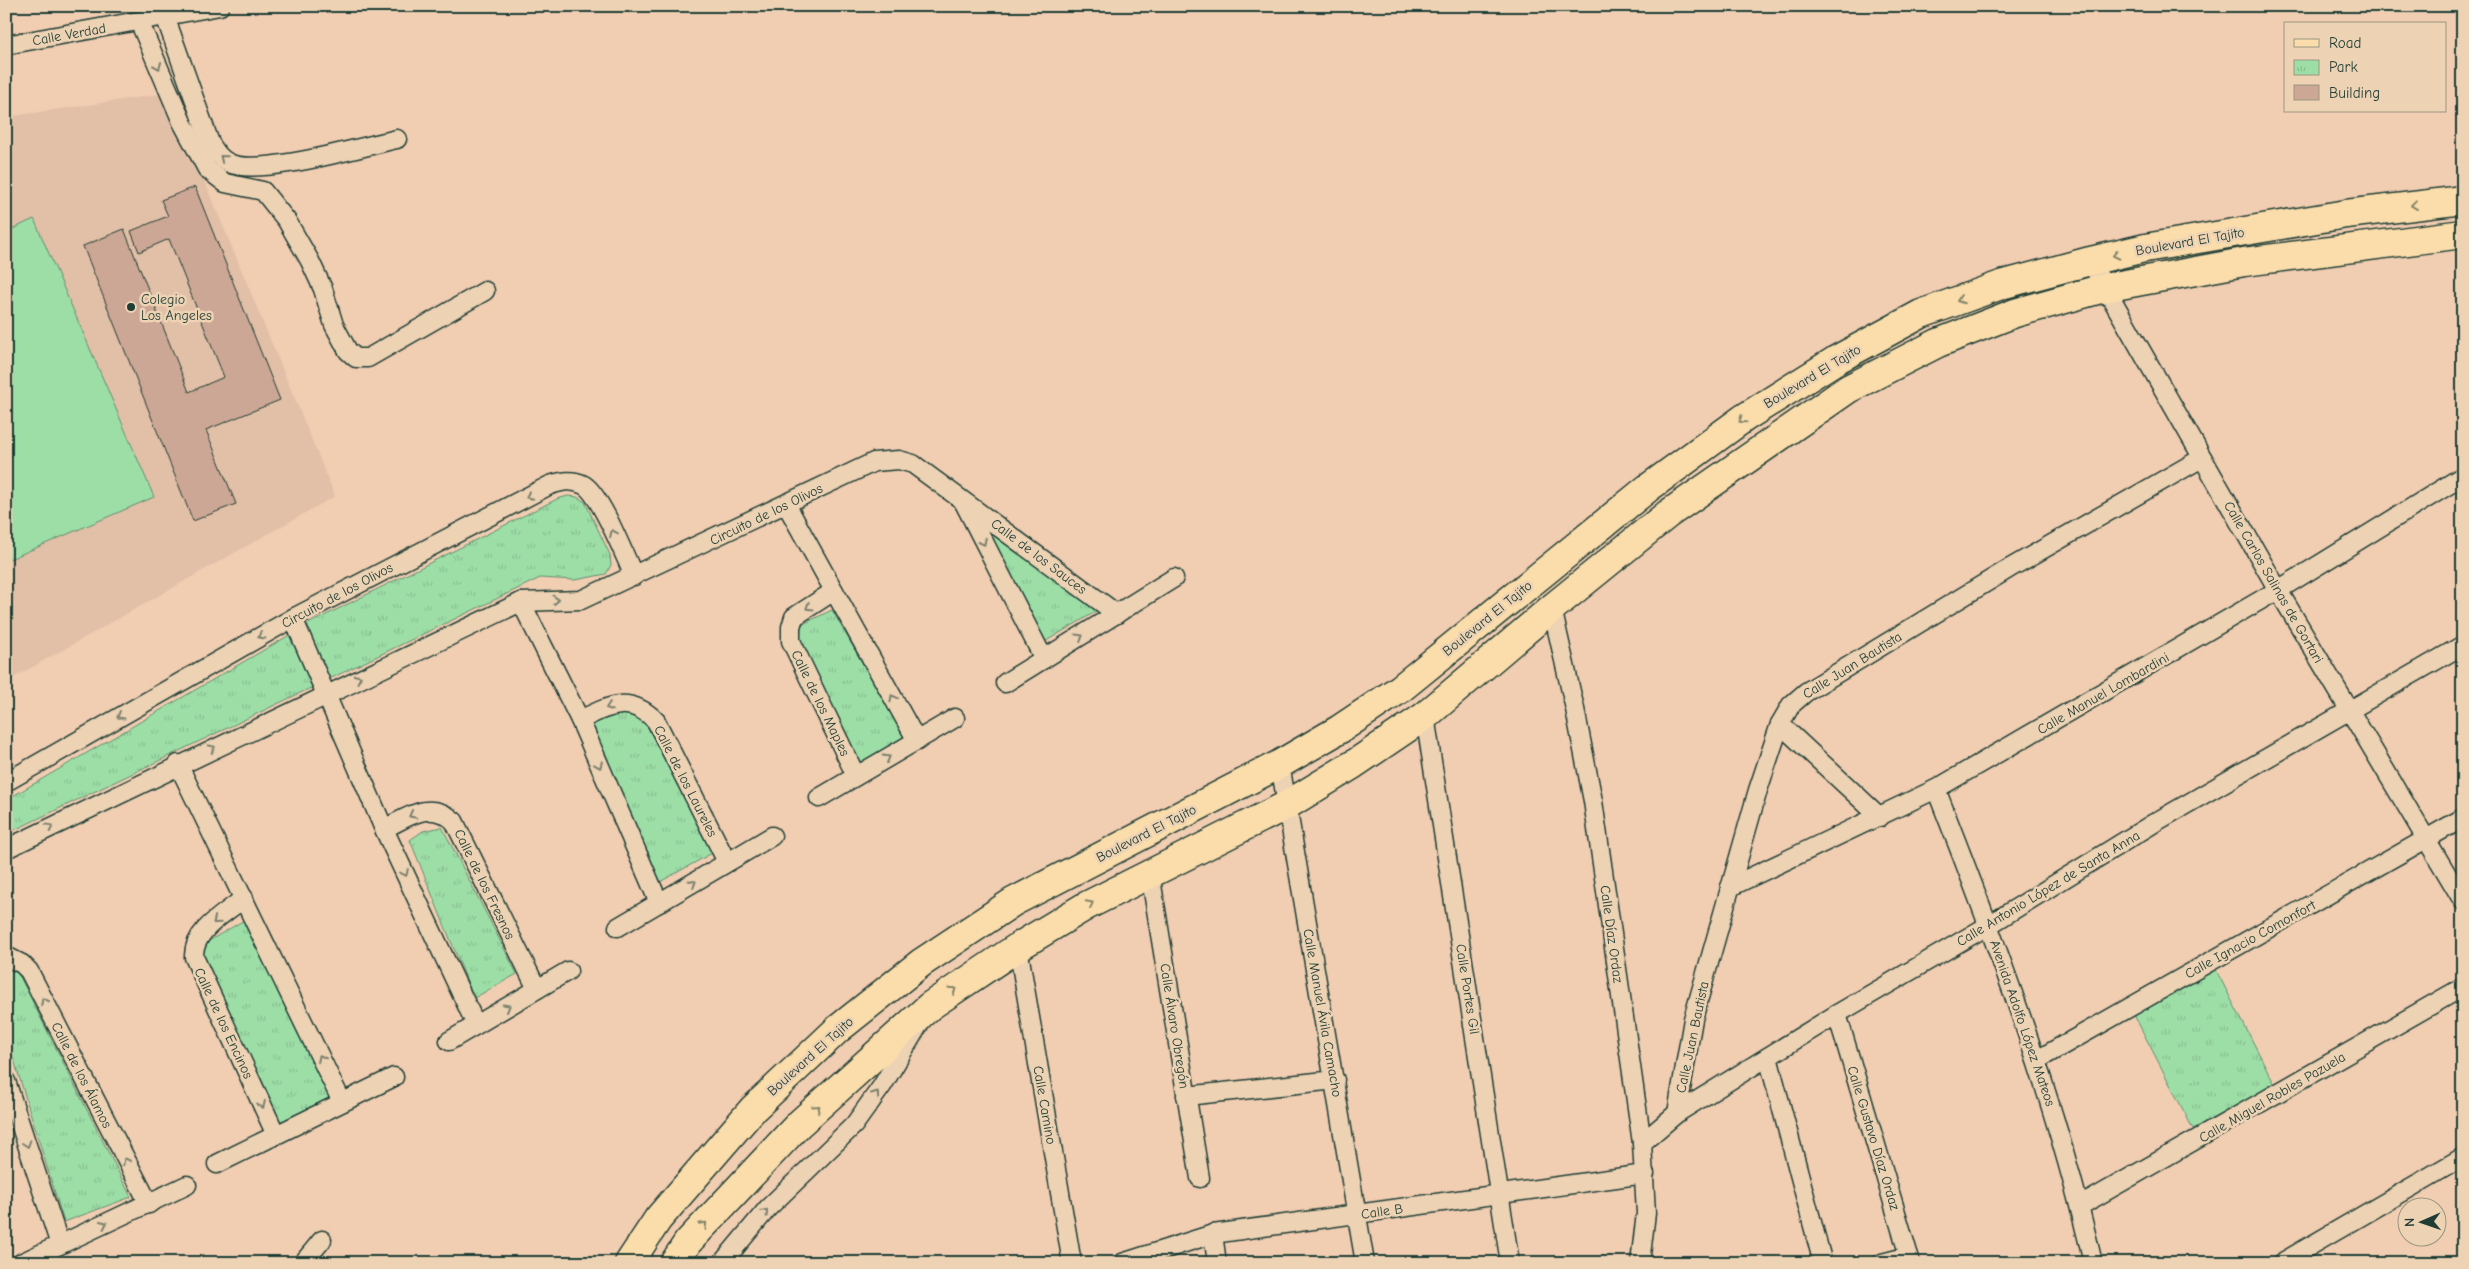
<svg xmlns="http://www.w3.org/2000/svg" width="2469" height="1269" viewBox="0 0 2469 1269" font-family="'Comic Neue',sans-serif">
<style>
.built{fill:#e2bfa7}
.grass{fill:#9ddea7;stroke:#5e8e6e}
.park{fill:url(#park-tufts);stroke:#5e8e6e}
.building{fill:#cda795;stroke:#1f3d34}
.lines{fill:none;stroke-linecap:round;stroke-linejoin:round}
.street-casing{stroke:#1f3d34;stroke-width:21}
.primary-casing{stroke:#1f3d34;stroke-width:31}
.street{stroke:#edd2b4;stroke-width:18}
.primary{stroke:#fbddab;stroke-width:28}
.oneway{stroke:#7c806e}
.oneway2{stroke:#82856a}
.poi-dot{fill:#1f3d34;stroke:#edd2b4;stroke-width:2}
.labels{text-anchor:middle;stroke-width:5;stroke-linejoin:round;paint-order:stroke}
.street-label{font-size:14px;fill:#1f3d34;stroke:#edd2b4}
.poi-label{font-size:14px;fill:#1f3d34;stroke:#edd2b4;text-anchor:start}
</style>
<defs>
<pattern id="park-tufts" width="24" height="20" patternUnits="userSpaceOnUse" patternTransform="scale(1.25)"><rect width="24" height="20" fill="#9ddea7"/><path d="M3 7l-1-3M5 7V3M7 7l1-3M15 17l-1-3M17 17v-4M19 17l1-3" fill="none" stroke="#87bf90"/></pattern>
</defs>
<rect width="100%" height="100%" fill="#f1cdb2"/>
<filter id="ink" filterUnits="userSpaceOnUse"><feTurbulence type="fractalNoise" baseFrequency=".02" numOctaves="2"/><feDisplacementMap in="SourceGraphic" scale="10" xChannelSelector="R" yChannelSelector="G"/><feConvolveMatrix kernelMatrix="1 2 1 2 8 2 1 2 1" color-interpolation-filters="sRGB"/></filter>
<g filter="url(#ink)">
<polygon class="built" points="168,93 335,496 6,682 6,117"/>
<polygon class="grass" points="34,219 154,497 10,559 6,550 6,232"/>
<g class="park">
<polygon points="568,496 577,497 585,502 610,555 611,565 606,574 575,580 540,578 6,834 6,800 312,622 557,499"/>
<polygon points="978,520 1102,608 1041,644"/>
<polygon points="832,610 906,739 860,767 800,641 801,625"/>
<polygon points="615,709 635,715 645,722 714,852 658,883 587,722"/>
<polygon points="442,827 517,974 474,998 410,840 423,831"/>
<polygon points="246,919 337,1095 278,1123 202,962 202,945"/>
<polygon points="2215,968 2275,1085 2193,1129 2132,1011"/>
<polygon points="16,969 131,1197 64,1222 6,1034 6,972"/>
</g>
<polygon class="building" points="195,187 280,400 206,430 236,504 193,521 83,246 124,229 189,392 224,377 169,239 139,252 131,231 168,216 161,200"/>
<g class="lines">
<g class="street-casing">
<g id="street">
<path d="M165,16L210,143C215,151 220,159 229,163C258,177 361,147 397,139"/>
<polyline points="139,21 182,122 207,169 225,183 263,191 287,221 310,261 323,289 334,325 348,351 356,358 368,358 485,291"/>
<polyline points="6,45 220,6"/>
<polyline points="2090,261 2278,590 2463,901"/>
<polyline points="964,503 1044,659"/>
<polyline points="786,504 917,741"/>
<polyline points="834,591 794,617 791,627 791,641 856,776"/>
<polyline points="521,602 580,720 659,903"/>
<polyline points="1552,608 1575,709 1593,801 1642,1143 1646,1213 1640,1263"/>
<polyline points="293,618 384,829 476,1025"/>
<polyline points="1005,683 1174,578"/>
<polyline points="1425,716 1510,1263"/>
<path d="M580,720C609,706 629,694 656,721L727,862"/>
<polyline points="1780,724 1880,817"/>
<polyline points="178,764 342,1102"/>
<polyline points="1280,764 1365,1263"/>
<path d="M6,782L293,618L550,485C562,481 573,479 584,485C601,495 625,557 634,576"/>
<path d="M1936,789C1997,945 2056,1100 2093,1263"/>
<polyline points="819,798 955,718"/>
<path d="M384,829C408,817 430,799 454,821L537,989"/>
<polyline points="6,849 521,602 581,600 874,462 899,460 913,464 1117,614"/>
<polyline points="1150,873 1200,1178"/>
<polyline points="1730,887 1936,789 2278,590 2463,476"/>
<path d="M244,898C225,914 193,930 194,957L276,1135"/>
<polyline points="618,927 772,836"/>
<polyline points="1018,947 1072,1263"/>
<polyline points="6,956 22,964 29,971 149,1204"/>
<polyline points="1837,1014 1911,1263"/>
<polyline points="449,1041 568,971"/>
<polyline points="1768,1057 1821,1256"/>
<polyline points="2037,1060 2463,818"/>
<polyline points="6,1081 60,1245"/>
<polyline points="1186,1096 1335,1080"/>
<polyline points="1677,1113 1693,1019 1758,790 1780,724 1791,705 1806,692 2010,568 2202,458"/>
<polyline points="1642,1143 1677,1113 1837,1014 1989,925 2154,823 2463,645"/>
<polyline points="217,1164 394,1077"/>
<polyline points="2080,1206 2463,987"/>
<polyline points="1213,1234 1217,1263"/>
<polyline points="21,1263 187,1185"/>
<polyline points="303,1263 322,1240"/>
<polyline points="722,1263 768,1208 854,1125 882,1086 921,1021"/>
<polyline points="1122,1263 1213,1234 1645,1174"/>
<polyline points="1882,1263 1909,1256"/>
<polyline points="2281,1263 2463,1157"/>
</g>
</g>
<g class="primary-casing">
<g id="primary">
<polyline points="629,1263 658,1219 753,1109 838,1029 921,963 1013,902 1280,764 1340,729 1400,689 1648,488 1744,418 1836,360 1921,314 2001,285 2090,261 2145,248 2346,214 2463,200"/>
<polyline points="674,1263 688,1242 799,1124 930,1006 1018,947 1086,906 1287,805 1354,764 1425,716 1552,608 1668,514 1848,389 1938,343 2015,313 2104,288 2244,262 2463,234"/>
</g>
</g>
<use href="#street" class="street"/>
<use href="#primary" class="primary"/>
</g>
<defs><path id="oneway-chevron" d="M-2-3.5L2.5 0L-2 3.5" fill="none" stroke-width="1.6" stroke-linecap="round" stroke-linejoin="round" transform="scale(1.25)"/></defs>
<g class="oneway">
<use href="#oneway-chevron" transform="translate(158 66) rotate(67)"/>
<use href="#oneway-chevron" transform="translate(223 158) rotate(-141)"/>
<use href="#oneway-chevron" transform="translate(529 496) rotate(153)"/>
<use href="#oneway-chevron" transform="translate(613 533) rotate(-116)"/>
<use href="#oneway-chevron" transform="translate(983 542) rotate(63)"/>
<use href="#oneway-chevron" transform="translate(556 600) rotate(-2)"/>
<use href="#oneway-chevron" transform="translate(809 607) rotate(148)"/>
<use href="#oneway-chevron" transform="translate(261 636) rotate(150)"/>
<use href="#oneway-chevron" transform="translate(1080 637) rotate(-31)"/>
<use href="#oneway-chevron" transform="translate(358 678) rotate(-25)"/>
<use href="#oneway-chevron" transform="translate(893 698) rotate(-119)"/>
<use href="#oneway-chevron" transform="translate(609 707) rotate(161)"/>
<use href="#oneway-chevron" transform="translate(120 716) rotate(150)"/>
<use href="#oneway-chevron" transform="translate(212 748) rotate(-26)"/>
<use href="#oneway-chevron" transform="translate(887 758) rotate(-30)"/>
<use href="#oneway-chevron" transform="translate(599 765) rotate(67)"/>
<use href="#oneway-chevron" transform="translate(412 815) rotate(152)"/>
<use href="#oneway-chevron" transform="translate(50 827) rotate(-26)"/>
<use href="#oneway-chevron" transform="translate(405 873) rotate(65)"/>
<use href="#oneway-chevron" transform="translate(693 883) rotate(-31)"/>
<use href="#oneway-chevron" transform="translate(216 921) rotate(141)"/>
<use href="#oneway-chevron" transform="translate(44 1001) rotate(-117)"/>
<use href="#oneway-chevron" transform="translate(507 1007) rotate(-30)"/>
<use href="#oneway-chevron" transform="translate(321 1058) rotate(-116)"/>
<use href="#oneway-chevron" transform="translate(876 1094) rotate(-54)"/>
<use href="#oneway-chevron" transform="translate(262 1105) rotate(65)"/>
<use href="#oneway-chevron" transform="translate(27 1144) rotate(72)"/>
<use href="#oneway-chevron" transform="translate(126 1161) rotate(-117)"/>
<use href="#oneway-chevron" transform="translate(765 1212) rotate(-49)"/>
<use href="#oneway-chevron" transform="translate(104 1224) rotate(-25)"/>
</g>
<g class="oneway2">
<use href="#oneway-chevron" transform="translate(2414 205) rotate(173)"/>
<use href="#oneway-chevron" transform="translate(2116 255) rotate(168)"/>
<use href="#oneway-chevron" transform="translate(1960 300) rotate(160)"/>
<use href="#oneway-chevron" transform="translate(1742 420) rotate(145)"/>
<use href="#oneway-chevron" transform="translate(1090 904) rotate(-28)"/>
<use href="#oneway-chevron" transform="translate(953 990) rotate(-34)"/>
<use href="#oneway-chevron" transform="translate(817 1108) rotate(-42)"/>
<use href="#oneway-chevron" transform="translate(704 1225) rotate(-47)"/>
</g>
</g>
<circle class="poi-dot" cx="131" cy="307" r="5"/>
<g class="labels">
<g class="street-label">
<text transform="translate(69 34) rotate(-10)" y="5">Calle Verdad</text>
<text transform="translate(2190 241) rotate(-10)" y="5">Boulevard El Tajito</text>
<text transform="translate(1812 376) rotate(-31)" y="5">Boulevard El Tajito</text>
<text transform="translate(766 514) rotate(-26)" y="5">Circuito de los Olivos</text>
<text transform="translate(1039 556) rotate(37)" y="5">Calle de los Sauces</text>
<text transform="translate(2274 582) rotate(60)" y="5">Calle Carlos Salinas de Gortari</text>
<text transform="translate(337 595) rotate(-28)" y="5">Circuito de los Olivos</text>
<text transform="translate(1487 618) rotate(-39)" y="5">Boulevard El Tajito</text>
<text transform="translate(1852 665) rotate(-32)" y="5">Calle Juan Bautista</text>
<text transform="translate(2103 693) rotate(-30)" y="5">Calle Manuel Lombardini</text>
<text transform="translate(821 703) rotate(64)" y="5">Calle de los Maples</text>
<text transform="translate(686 781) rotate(63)" y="5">Calle de los Laureles</text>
<text transform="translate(1146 833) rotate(-27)" y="5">Boulevard El Tajito</text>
<text transform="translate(485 884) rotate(64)" y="5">Calle de los Fresnos</text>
<text transform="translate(2048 888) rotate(-31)" y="5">Calle Antonio López de Santa Anna</text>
<text transform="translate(1612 934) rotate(82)" y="5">Calle Díaz Ordaz</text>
<text transform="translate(2250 939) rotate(-29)" y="5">Calle Ignacio Comonfort</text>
<text transform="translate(1468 989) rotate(81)" y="5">Calle Portes Gil</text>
<text transform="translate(1323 1013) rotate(80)" y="5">Calle Manuel Ávila Camacho</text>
<text transform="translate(224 1023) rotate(65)" y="5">Calle de los Encinos</text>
<text transform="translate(2023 1023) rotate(71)" y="5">Avenida Adolfo López Mateos</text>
<text transform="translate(1175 1026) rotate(81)" y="5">Calle Álvaro Obregón</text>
<text transform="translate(1692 1037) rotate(-78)" y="5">Calle Juan Bautista</text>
<text transform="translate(810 1056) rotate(-42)" y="5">Boulevard El Tajito</text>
<text transform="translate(82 1075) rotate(63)" y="5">Calle de los Álamos</text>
<text transform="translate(2272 1097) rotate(-30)" y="5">Calle Miguel Robles Pazuela</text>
<text transform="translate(1045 1105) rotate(80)" y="5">Calle Camino</text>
<text transform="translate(1874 1138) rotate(73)" y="5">Calle Gustavo Díaz Ordaz</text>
<text transform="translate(1382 1211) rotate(-8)" y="5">Calle B</text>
</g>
<g class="poi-label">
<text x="141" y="304">Colegio<tspan x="141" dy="16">Los Angeles</tspan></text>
</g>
</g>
<rect width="2469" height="1269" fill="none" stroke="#edd2b4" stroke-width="25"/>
<rect x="12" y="12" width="2444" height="1244" fill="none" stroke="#1f3d34" stroke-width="2" filter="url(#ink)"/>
<rect x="2284" y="22" width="162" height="90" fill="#edd2b4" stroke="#9b9681"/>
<rect x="2294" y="39" width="25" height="8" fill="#fbddab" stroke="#9b9681"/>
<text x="2329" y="48" font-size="15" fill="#1f3d34">Road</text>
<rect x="2294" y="60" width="25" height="15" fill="url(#park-tufts)" stroke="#9b9681"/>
<text x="2329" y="72" font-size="15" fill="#1f3d34">Park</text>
<rect x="2294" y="85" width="25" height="15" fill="#cda795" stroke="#9b9681"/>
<text x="2329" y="98" font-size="15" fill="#1f3d34">Building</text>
<g transform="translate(2422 1222) rotate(268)"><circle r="24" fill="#edd2b4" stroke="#9b9681"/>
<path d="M0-4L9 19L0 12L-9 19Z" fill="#1f3d34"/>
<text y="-8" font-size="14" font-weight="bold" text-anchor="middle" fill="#1f3d34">N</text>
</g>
</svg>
